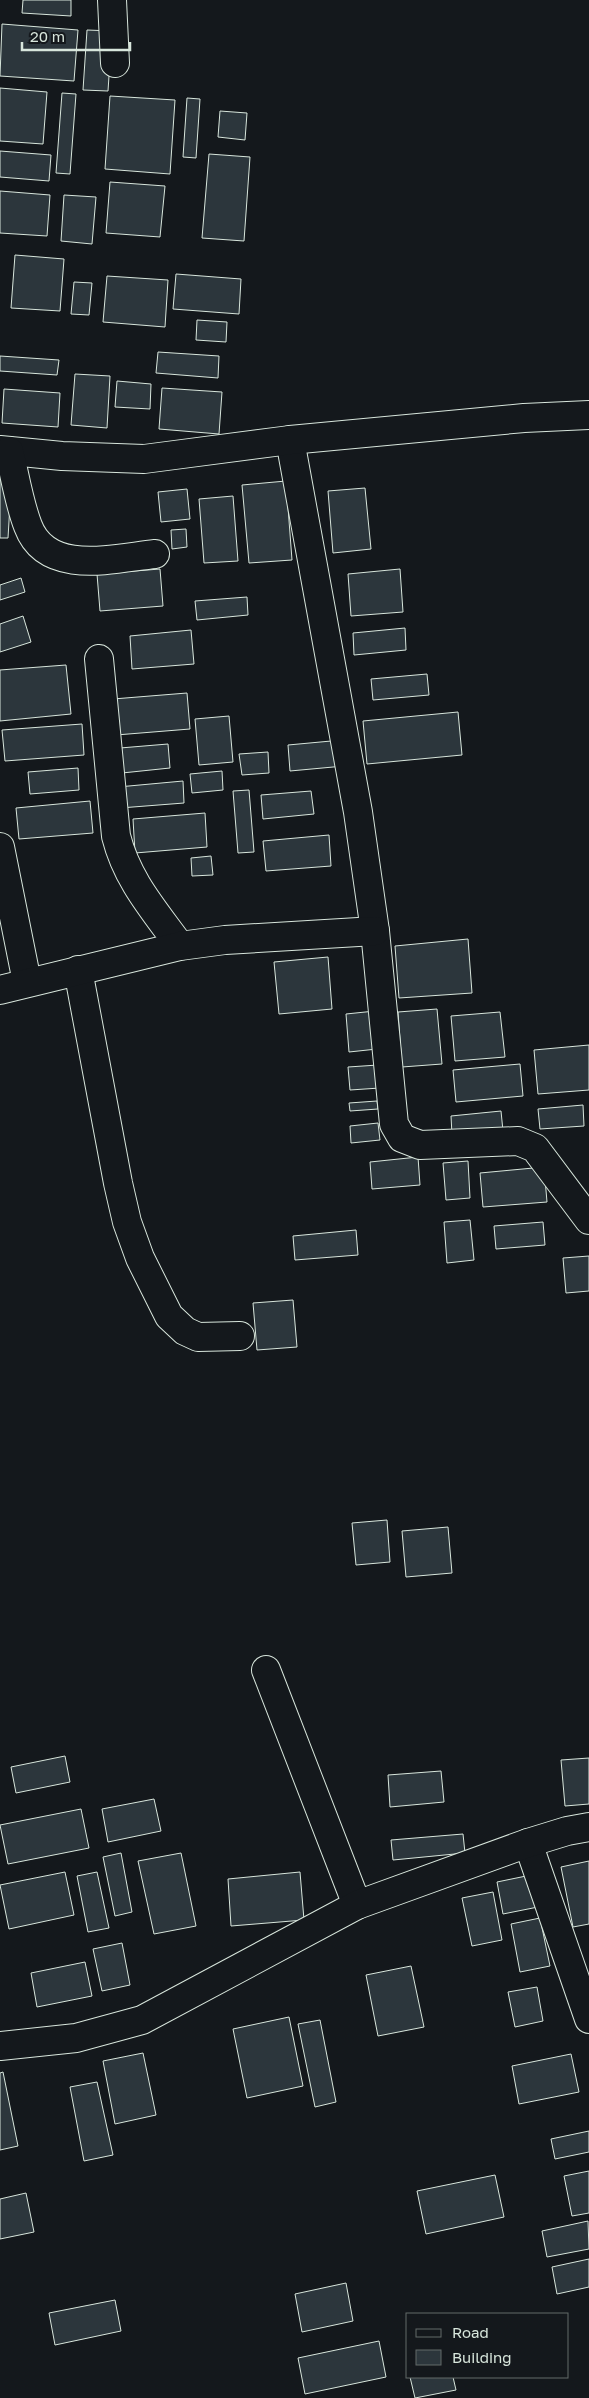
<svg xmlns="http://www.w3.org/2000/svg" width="589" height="2398" viewBox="0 0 589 2398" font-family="'Golos Text',sans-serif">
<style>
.building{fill:#2c363c;stroke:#d8e6dc}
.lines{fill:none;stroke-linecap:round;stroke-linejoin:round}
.minor-casing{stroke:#d8e6dc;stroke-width:30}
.minor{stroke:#14181c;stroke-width:28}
</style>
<rect width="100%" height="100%" fill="#14181c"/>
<g class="building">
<polygon points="23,0 71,0 71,16 22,13"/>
<polygon points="2,24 78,30 74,81 0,76"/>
<polygon points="87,30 112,31 108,91 83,90"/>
<polygon points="0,88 47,92 43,144 0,141"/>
<polygon points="62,93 76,94 70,174 56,173"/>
<polygon points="110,96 175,100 170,174 105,169"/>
<polygon points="187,98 200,99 196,158 183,157"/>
<polygon points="220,111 247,113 245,140 218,137"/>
<polygon points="0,151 51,155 49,181 0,177"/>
<polygon points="209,154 250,157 244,241 202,238"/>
<polygon points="110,182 165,186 160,237 106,233"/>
<polygon points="0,191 50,195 47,236 0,233"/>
<polygon points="64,195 96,197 92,244 61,241"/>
<polygon points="15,255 64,259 60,311 11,308"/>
<polygon points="176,274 241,279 239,314 173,309"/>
<polygon points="107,276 168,280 165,327 103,322"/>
<polygon points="74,282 92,283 89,315 71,314"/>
<polygon points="197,320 227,322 226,342 196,340"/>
<polygon points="158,352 219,356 218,378 156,373"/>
<polygon points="0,356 59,360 57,375 0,371"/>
<polygon points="75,374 110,376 107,428 71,425"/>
<polygon points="117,381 151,384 150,409 115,407"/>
<polygon points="162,388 222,392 219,434 159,429"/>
<polygon points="4,389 60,393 58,427 2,423"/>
<polygon points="0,470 12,471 8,538 0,538"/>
<polygon points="286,481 292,560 249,563 242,485"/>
<polygon points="365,488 371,549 333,553 328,491"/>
<polygon points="187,489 190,519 161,522 158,492"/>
<polygon points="233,496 238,561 204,563 199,499"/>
<polygon points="186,529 187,547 172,549 171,530"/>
<polygon points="160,569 163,606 100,611 97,574"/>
<polygon points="400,569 403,612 351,616 348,574"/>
<polygon points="21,578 25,592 0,600 0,585"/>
<polygon points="247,597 248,615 197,620 195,601"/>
<polygon points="23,616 31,642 0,652 0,624"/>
<polygon points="405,628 406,650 354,655 353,633"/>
<polygon points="191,630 194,664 132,669 130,636"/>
<polygon points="66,665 71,714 0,721 0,670"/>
<polygon points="427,674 429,695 373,700 371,679"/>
<polygon points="187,693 190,729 116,735 113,699"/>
<polygon points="458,712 462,755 367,764 363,721"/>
<polygon points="229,716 233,762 199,765 195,719"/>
<polygon points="82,724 84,755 5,761 2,730"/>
<polygon points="342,740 344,766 290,771 288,745"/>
<polygon points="168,744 170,768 122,773 120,748"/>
<polygon points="268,752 269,773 242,775 239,754"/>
<polygon points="78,768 79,790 30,794 28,772"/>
<polygon points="222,771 223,790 192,793 190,774"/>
<polygon points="183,781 184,803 120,808 118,787"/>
<polygon points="249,790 254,852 238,853 233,791"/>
<polygon points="311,791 314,814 263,819 261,795"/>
<polygon points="90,801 93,833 19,839 16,808"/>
<polygon points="205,813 207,847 135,853 133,819"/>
<polygon points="329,835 331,866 266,871 263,841"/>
<polygon points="211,856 213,875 192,876 191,858"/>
<polygon points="468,939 472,993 399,998 395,946"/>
<polygon points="328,957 332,1009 279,1014 274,962"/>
<polygon points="437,1009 442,1064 402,1067 398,1012"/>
<polygon points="375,1011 377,1049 349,1052 346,1014"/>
<polygon points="500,1012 505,1057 455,1061 451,1016"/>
<polygon points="589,1045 589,1090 538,1094 534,1050"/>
<polygon points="520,1064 523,1096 456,1102 453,1070"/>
<polygon points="378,1065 380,1088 350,1090 348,1067"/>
<polygon points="377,1101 378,1109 350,1111 349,1103"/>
<polygon points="583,1105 584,1126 540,1129 538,1109"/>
<polygon points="501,1111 503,1131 452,1135 451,1116"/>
<polygon points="378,1123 380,1140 351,1143 350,1126"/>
<polygon points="418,1157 420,1185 372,1189 370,1162"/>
<polygon points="468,1161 470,1198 446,1200 443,1163"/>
<polygon points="544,1167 547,1202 483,1207 480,1173"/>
<polygon points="470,1220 474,1260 447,1263 444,1222"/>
<polygon points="543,1222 545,1245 496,1249 494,1226"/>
<polygon points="356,1230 358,1255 295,1260 293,1236"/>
<polygon points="589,1256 589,1291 566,1293 563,1258"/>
<polygon points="293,1300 297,1347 257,1350 253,1303"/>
<polygon points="387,1520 390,1562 356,1565 352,1523"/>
<polygon points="448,1527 452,1573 406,1577 402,1531"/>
<polygon points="65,1756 70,1782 16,1793 11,1767"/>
<polygon points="589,1758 589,1804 565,1806 561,1760"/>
<polygon points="441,1771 444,1802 390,1807 388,1775"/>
<polygon points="154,1799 161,1831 108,1842 102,1809"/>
<polygon points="81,1809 89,1848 8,1864 0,1825"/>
<polygon points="463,1834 465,1853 393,1860 391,1840"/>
<polygon points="121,1853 132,1912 115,1916 103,1857"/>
<polygon points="181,1853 196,1926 154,1934 138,1861"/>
<polygon points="589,1861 589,1924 573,1927 561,1867"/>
<polygon points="65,1872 74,1915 9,1929 0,1885"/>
<polygon points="97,1872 109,1928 88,1932 77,1876"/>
<polygon points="300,1872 304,1920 231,1926 228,1879"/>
<polygon points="531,1875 538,1907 503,1914 497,1882"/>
<polygon points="493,1892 502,1940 472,1946 462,1898"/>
<polygon points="540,1918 550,1966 520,1972 511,1924"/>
<polygon points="122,1943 130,1985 102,1991 93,1949"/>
<polygon points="85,1962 92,1996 37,2007 31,1973"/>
<polygon points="411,1966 424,2027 378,2036 366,1975"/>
<polygon points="537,1987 543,2021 515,2027 508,1992"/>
<polygon points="289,2017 303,2086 247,2098 233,2029"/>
<polygon points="320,2020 336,2102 315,2107 298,2024"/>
<polygon points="143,2053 156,2115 115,2124 103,2061"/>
<polygon points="571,2054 579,2092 519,2104 512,2066"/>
<polygon points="3,2072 18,2146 0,2150 0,2073"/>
<polygon points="97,2082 113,2155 84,2161 70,2087"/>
<polygon points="589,2131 589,2152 555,2159 551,2139"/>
<polygon points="589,2171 589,2213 572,2216 564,2176"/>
<polygon points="495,2175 504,2217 426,2234 417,2191"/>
<polygon points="26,2193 34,2232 0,2239 0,2199"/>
<polygon points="588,2221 589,2249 547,2257 542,2231"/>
<polygon points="589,2259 589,2287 557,2294 552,2267"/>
<polygon points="346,2283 353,2321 302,2332 295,2294"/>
<polygon points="115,2300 121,2331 55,2345 49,2313"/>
<polygon points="379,2341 386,2377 305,2394 298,2358"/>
<polygon points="410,2377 453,2377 456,2390 415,2398"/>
</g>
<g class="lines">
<g class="minor-casing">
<g id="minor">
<polyline points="112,0 115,63"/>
<polyline points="290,440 358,812 375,931 394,1124 402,1138 420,1145 518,1141 535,1148 589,1220"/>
<polyline points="0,450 62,456 144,459 290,440 524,418 589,415"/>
<path d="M9,451C15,476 19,503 28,526C47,577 115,558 155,554"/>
<path d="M99,659L116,836C127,880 154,910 180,946"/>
<polyline points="0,847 27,982"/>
<polyline points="78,970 118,1183 127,1222 140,1258 169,1316 185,1331 198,1337 240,1336"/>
<polyline points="0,990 180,946 225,940 375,931"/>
<polyline points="266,1670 357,1905"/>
<polyline points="528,1843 589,2019"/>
<polyline points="0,2046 76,2038 142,2020 357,1905 528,1843 567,1831 589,1827"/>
</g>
</g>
<use href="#minor" class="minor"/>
</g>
<rect x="406" y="2313" width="162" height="65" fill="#14181c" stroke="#626a69"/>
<rect x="416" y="2329" width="25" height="8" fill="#14181c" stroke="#626a69"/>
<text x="452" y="2338" font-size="15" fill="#d8e6dc">Road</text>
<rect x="416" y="2350" width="25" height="15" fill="#2c363c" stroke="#626a69"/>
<text x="452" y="2363" font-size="15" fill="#d8e6dc">Building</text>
<path d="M22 42v8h108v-8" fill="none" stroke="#d8e6dc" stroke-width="2.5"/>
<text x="30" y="42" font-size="15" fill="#d8e6dc" stroke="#14181c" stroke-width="4" paint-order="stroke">20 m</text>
</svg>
